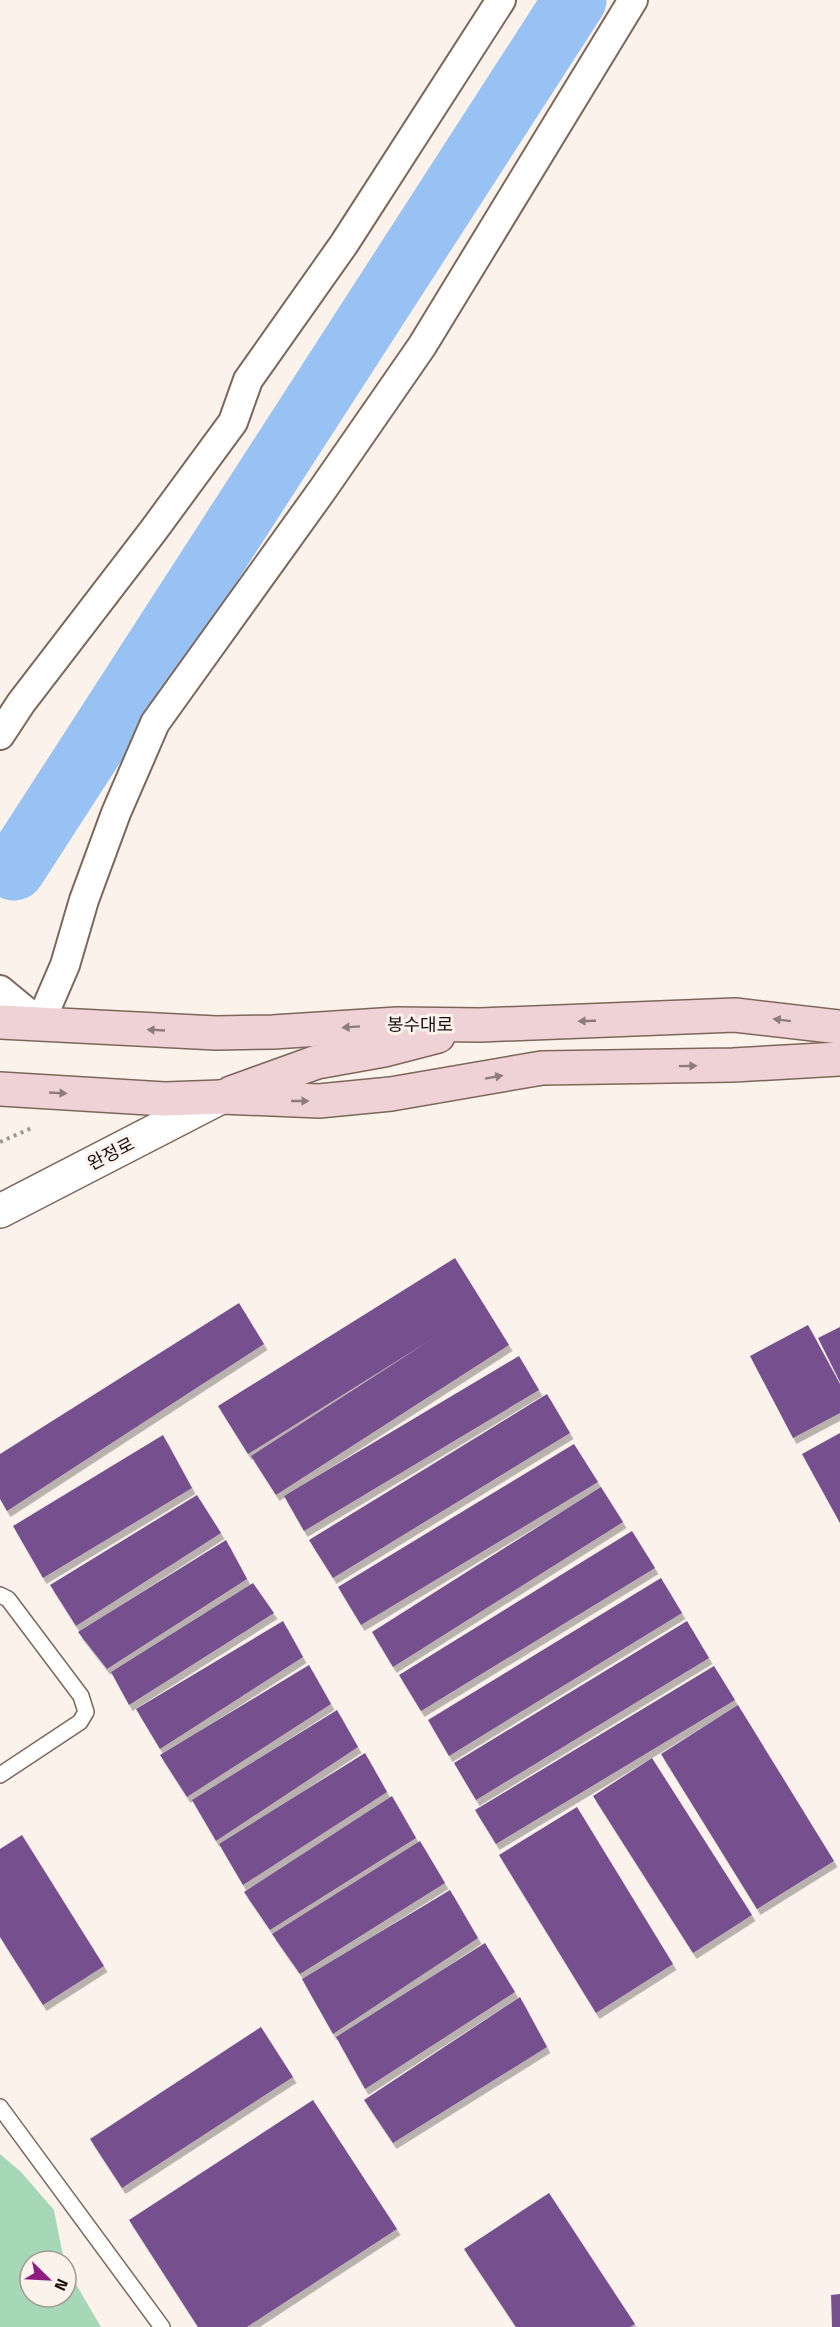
<svg xmlns="http://www.w3.org/2000/svg" width="840" height="2327" viewBox="0 0 840 2327" font-family="'Titillium Web','Noto Sans KR',sans-serif">
<style>
.green{fill:#a6d8b8}
.lines{fill:none;stroke-linecap:round;stroke-linejoin:round}
.river{stroke:#97c2f3;stroke-width:63}
.building{fill:#76508e;filter:url(#shadow)}
.service-casing{stroke:#7d675a;stroke-width:18}
.minor-casing{stroke:#7d675a;stroke-width:32}
.tertiary-casing{stroke:#7d675a;stroke-width:36}
.secondary-casing{stroke:#7d675a;stroke-width:36}
.path{stroke:#9f958f;stroke-width:4;stroke-dasharray:3 4.5;stroke-linecap:butt}
.service{stroke:#fff;stroke-width:15}
.minor{stroke:#fff;stroke-width:28}
.tertiary{stroke:#fff;stroke-width:33}
.secondary{stroke:#eed2d5;stroke-width:33}
.oneway{fill:#8e7b7a}
.labels{text-anchor:middle;stroke-width:6;stroke-linejoin:round;paint-order:stroke}
.street-label{font-size:18px;fill:#19100b;stroke:#fcf2ec}
</style>
<defs>
<filter id="shadow"><feDropShadow dx="3.5" dy="6" stdDeviation="0" flood-color="#0004"/></filter>
</defs>
<rect width="100%" height="100%" fill="#fcf2ec"/>
<polygon class="green" points="0,2154 21,2172 54,2210 64,2261 30,2261 30,2297 66,2297 66,2267 101,2327 0,2327"/>
<g class="lines">
<polyline class="river" points="14,869 575,0"/>
</g>
<g class="building">
<polygon points="455,1258 509,1345 276,1495 251,1456 432,1339 248,1454 218,1406"/>
<polygon points="239,1303 264,1344 7,1511 0,1499 0,1454"/>
<polygon points="808,1325 840,1384 840,1413 793,1438 750,1356"/>
<polygon points="840,1327 840,1382 818,1338"/>
<polygon points="519,1356 539,1390 304,1531 284,1496"/>
<polygon points="547,1394 570,1433 333,1578 309,1540"/>
<polygon points="840,1433 840,1523 802,1454"/>
<polygon points="163,1435 192,1488 43,1578 13,1526"/>
<polygon points="574,1444 598,1482 361,1625 338,1587"/>
<polygon points="601,1487 623,1522 393,1667 372,1632"/>
<polygon points="197,1495 221,1533 76,1626 50,1585"/>
<polygon points="632,1531 655,1568 421,1711 399,1675"/>
<polygon points="226,1540 247,1579 107,1669 78,1632"/>
<polygon points="661,1578 682,1613 449,1756 428,1720"/>
<polygon points="253,1583 274,1613 129,1705 111,1672"/>
<polygon points="283,1621 303,1657 160,1749 136,1709"/>
<polygon points="687,1621 709,1658 476,1800 454,1763"/>
<polygon points="309,1665 331,1704 187,1797 160,1755"/>
<polygon points="714,1666 735,1700 496,1844 475,1810"/>
<polygon points="738,1705 834,1861 757,1909 661,1754"/>
<polygon points="337,1710 358,1747 216,1841 192,1800"/>
<polygon points="365,1753 387,1792 243,1885 219,1844"/>
<polygon points="652,1758 752,1915 693,1953 593,1796"/>
<polygon points="392,1796 416,1838 270,1930 244,1892"/>
<polygon points="577,1807 673,1964 596,2013 499,1855"/>
<polygon points="22,1835 104,1966 43,2005 0,1937 0,1849"/>
<polygon points="420,1841 445,1883 300,1974 272,1934"/>
<polygon points="450,1890 478,1938 333,2034 302,1979"/>
<polygon points="485,1943 515,1992 365,2089 336,2037"/>
<polygon points="520,1997 547,2047 393,2143 364,2100"/>
<polygon points="261,2027 293,2077 122,2188 90,2139"/>
<polygon points="313,2100 397,2229 247,2327 198,2327 129,2220"/>
<polygon points="549,2193 635,2324 630,2327 516,2327 464,2249"/>
<polygon points="840,2294 840,2327 832,2327 831,2295"/>
</g>
<g class="lines">
<g class="service-casing">
<g id="service">
<polyline points="0,1595 8,1599 81,1696 86,1712 80,1722 0,1775"/>
<polyline points="0,2107 162,2327"/>
</g>
</g>
<g class="minor-casing">
<g id="minor">
<polyline points="0,735 21,703 153,531 233,422 248,380 344,244 501,0"/>
<polyline points="0,990 40,1023 65,965 84,900 116,813 155,723 323,489 422,346 633,0"/>
</g>
</g>
<g class="tertiary-casing">
<polyline id="tertiary" points="0,1211 221,1097"/>
</g>
<g class="secondary-casing">
<g id="secondary">
<polyline points="0,1022 216,1033 273,1032 397,1024 480,1025 735,1015 840,1027"/>
<polyline points="0,1089 165,1099 221,1097 319,1101 391,1094 542,1068 733,1065 840,1059"/>
<polyline points="231,1093 317,1062 384,1050 438,1036"/>
</g>
</g>
<polyline class="path" points="0,1142 34,1127"/>
<use href="#service" class="service"/>
<use href="#minor" class="minor"/>
<use href="#tertiary" class="tertiary"/>
<use href="#secondary" class="secondary"/>
</g>
<defs><path id="oneway-solid" d="M-6-.8H1V-3.2L6.5 0L1 3.2V.8H-6Z" transform="scale(1.5)"/></defs>
<g class="oneway">
<use href="#oneway-solid" transform="translate(782 1020) rotate(-173)"/>
<use href="#oneway-solid" transform="translate(587 1021) rotate(178)"/>
<use href="#oneway-solid" transform="translate(351 1027) rotate(176)"/>
<use href="#oneway-solid" transform="translate(156 1030) rotate(-177)"/>
<use href="#oneway-solid" transform="translate(688 1066) rotate(-1)"/>
<use href="#oneway-solid" transform="translate(494 1077) rotate(-10)"/>
<use href="#oneway-solid" transform="translate(58 1093) rotate(3)"/>
<use href="#oneway-solid" transform="translate(300 1101)"/>
</g>
<g class="labels">
<g class="street-label">
<text x="420" y="1031">봉수대로</text>
<text transform="translate(111 1154) rotate(-27)" y="6">완정로</text>
</g>
</g>
<g transform="translate(48 2279) rotate(114)"><circle r="28" fill="#fcf2ec" stroke="#a19892" stroke-width="1.5"/>
<path d="M0-4.5L10 22L0 15L-10 22Z" fill="#8e1d7f"/>
<text y="-9" font-size="16" font-weight="bold" text-anchor="middle" fill="#19100b">N</text>
</g>
</svg>
